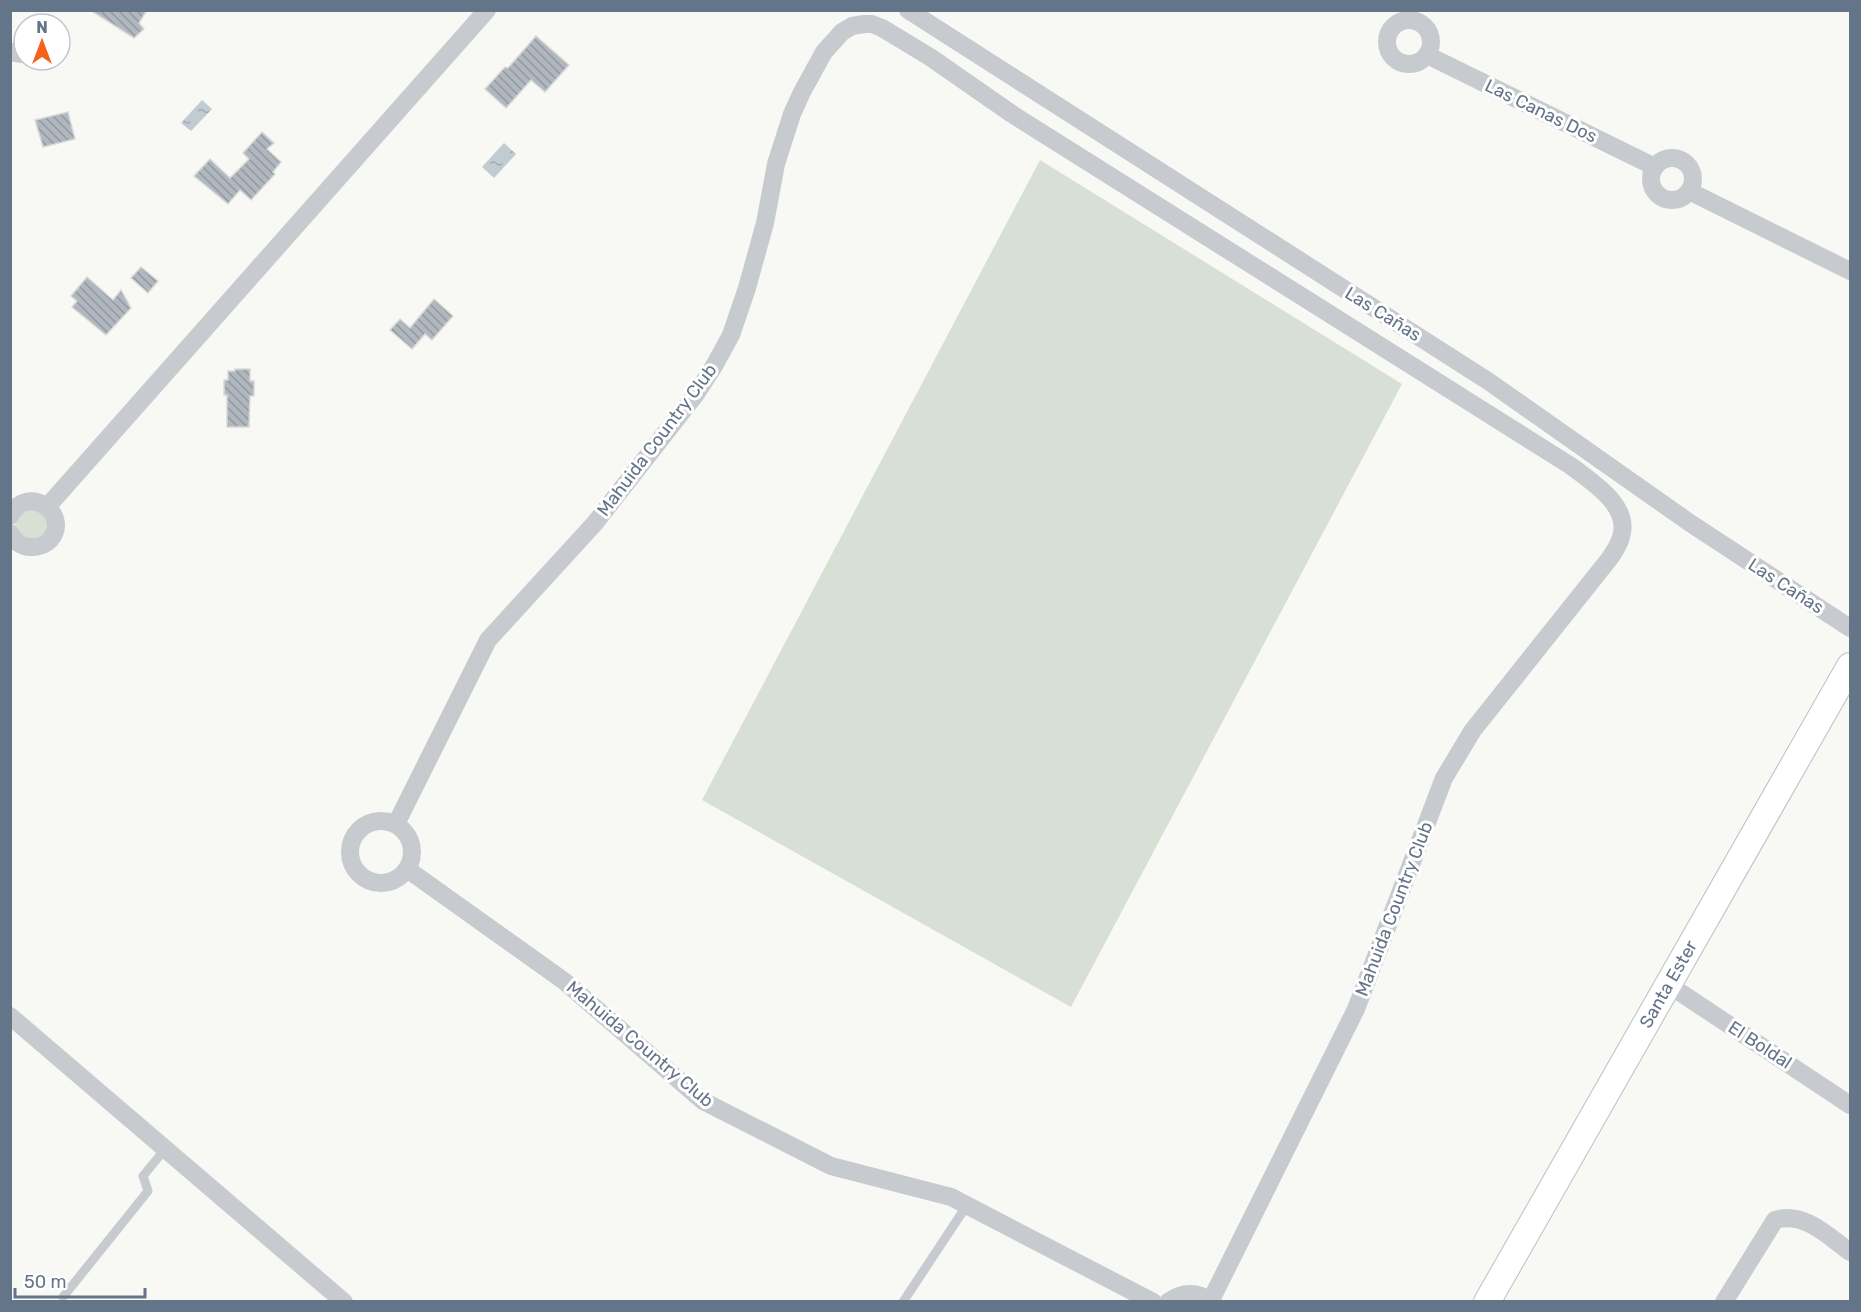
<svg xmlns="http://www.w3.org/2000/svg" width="1861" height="1312" viewBox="0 0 1861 1312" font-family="Rubik,sans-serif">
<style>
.green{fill:#d8e0d5}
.water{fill:url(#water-ripples)}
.building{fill:url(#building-back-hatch);stroke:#d9dad7;stroke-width:1.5}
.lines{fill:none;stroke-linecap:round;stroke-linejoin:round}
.secondary-casing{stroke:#bbbfc5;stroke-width:28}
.lane{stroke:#c7cacf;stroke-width:9}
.street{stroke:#c7cacf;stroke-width:18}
.secondary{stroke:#fff;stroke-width:26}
.labels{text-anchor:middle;stroke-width:6;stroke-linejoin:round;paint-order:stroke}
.street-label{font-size:18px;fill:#647489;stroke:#fff}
</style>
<defs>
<pattern id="water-ripples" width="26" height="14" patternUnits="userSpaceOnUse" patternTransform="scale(1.5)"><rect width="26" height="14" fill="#c1ccd2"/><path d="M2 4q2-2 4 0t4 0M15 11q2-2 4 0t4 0" fill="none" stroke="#a0aab0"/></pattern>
<pattern id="building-back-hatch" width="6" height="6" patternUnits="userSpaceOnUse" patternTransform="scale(1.5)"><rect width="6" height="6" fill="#b0b7bf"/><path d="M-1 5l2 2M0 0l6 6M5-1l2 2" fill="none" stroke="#9399a1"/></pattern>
</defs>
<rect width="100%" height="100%" fill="#f8f8f5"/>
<g class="green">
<polygon points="1040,160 1402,384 1071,1007 702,800"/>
<path d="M26,506L48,513L46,536L24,540C12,523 12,522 26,506Z"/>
</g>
<g class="water">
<polygon points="202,100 212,109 191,131 181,123"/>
<polygon points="504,143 516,154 494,178 482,167"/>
</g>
<g class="building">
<polygon points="90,10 147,10 139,23 144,29 134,38"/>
<polygon points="536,36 569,65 545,92 531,80 506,108 485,89 505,67 508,68"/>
<polygon points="68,112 75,139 43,147 35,120"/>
<polygon points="262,132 274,143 267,149 281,162 273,172 275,174 251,200 240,190 228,204 194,176 210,159 230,178 249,159 243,153"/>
<polygon points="141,267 158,281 148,293 131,278"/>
<polygon points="87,277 113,300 121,290 131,308 106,335 72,307 77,301 71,296"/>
<polygon points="434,299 453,316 432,340 425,334 412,349 390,330 400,319 410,328"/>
<polygon points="235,369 250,369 250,381 254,381 254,396 250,396 249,427 227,427 227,395 224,395 224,380 228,380 228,371 235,371"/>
</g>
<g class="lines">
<g class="secondary-casing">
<g id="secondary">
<path id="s1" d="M1487,1302L1850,666"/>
</g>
</g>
<g class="lane">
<polyline points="63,1297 148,1191 143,1176 166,1148"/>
<polyline points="903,1302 967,1205"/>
</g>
<g class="street">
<polyline points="908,10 1488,381 1690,523 1850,628"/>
<circle cx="1409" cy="42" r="22"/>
<polyline points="10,52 22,54"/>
<polyline points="1427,55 1655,167"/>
<circle cx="1672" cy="179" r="21"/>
<polyline points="1689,191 1850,271"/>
<polyline points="47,507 487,10"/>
<path d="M10,516C27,482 72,514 50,540C45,545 39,547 33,547C22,548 15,542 10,533"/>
<circle cx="381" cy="852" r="31"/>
<path d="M396,824L488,640L595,523L696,394L714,366L731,335L747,288L765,223L776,164L792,114L802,92L824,52L842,32L852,26L864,24H872L882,28L930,57L1012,114L1571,466C1592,482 1631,506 1621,537C1619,545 1614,552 1610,558L1473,730L1444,778L1356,1009L1211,1300"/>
<polyline points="407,869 564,981 703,1101 831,1166 951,1197 1153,1302"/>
<polyline points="1669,985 1850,1105"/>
<polyline points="10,1016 344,1302"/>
<path d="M1168,1302C1183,1291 1198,1292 1213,1302"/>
<path d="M1724,1302L1775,1220C1804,1211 1828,1236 1850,1252"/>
</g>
<use href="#secondary" class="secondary"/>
</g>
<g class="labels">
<g class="street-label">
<text transform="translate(1541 111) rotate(26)" y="6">Las Canas Dos</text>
<text transform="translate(1383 314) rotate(32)" y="6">Las Cañas</text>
<text transform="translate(657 440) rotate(-53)" y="6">Mahuida Country Club</text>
<text transform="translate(1786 586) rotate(33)" y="6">Las Cañas</text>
<text transform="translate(1394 909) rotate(-69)" y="6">Mahuida Country Club</text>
<text dy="6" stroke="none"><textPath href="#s1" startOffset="366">Santa Ester</textPath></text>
<text transform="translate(640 1044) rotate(40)" y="6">Mahuida Country Club</text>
<text transform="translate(1760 1045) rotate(33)" y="6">El Boldal</text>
</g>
</g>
<rect width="1861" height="1312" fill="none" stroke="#647489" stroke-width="24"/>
<g transform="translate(42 42)"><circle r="28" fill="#ffffff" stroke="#c1c7d0" stroke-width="1.5"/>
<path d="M0-4.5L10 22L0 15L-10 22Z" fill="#f46319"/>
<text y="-9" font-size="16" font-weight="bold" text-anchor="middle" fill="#647489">N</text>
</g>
<path d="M15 1288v9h130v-9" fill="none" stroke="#647489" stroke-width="3"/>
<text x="24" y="1288" font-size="18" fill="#647489" stroke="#ffffff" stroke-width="4.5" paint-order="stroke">50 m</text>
</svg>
